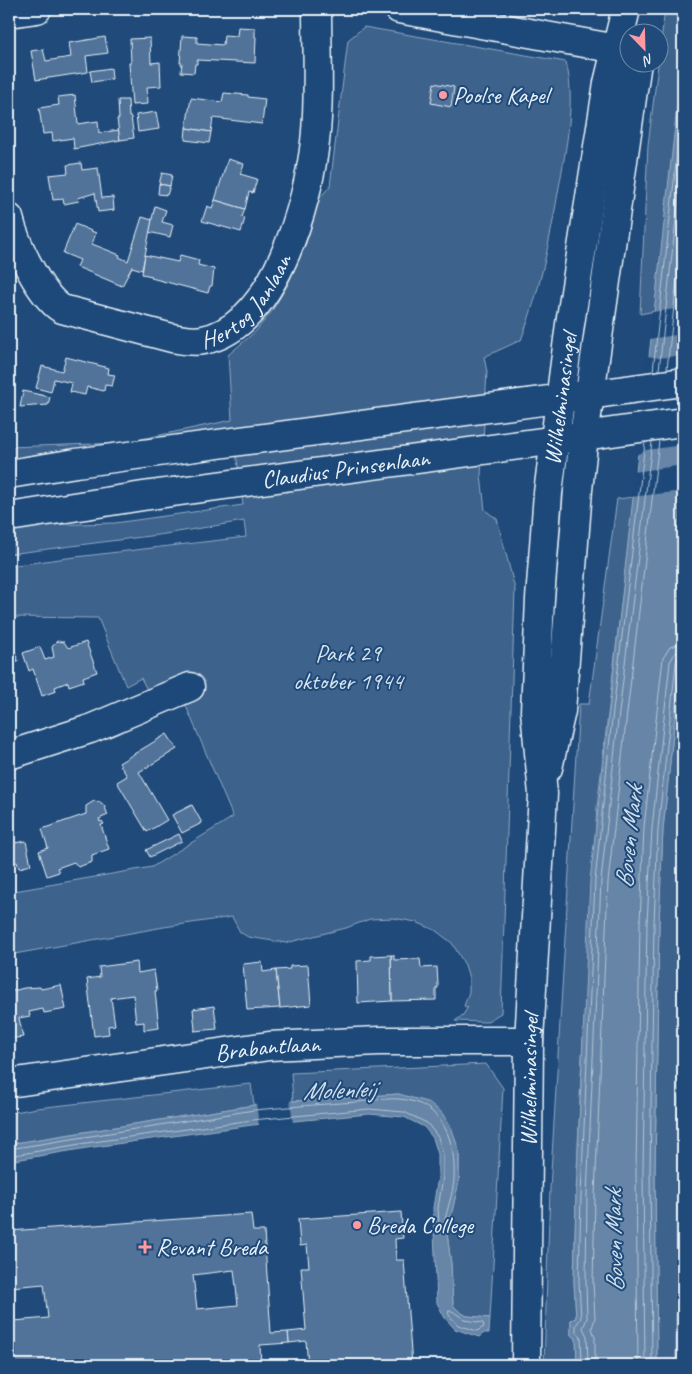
<svg xmlns="http://www.w3.org/2000/svg" width="692" height="1374" viewBox="0 0 692 1374" font-family="Caveat,sans-serif">
<style>
.green{fill:#3c628c;stroke:#92aac2}
.water{fill:#6685a7;stroke:#9ab0c7}
.pier{fill:#1f4a7a}
.lines{fill:none;stroke-linecap:round;stroke-linejoin:round}
.shore{stroke:#b4c6d8;stroke-width:1}
.building{fill:#517399;stroke:#e8f1f8;fill-rule:evenodd}
.minor-casing{stroke:#e8f1f8;stroke-width:31}
.major-casing{stroke:#e8f1f8;stroke-width:31}
.minor{stroke:#1f4a7a;stroke-width:28}
.major{stroke:#1f4a7a;stroke-width:28}
.poi-dot{fill:#ff9aa2;stroke:#1f4a7a;stroke-width:2}
.labels{text-anchor:middle;stroke-width:4;stroke-linejoin:round;paint-order:stroke}
.poi-label{font-size:24px;fill:#e8f1f8;stroke:#1f4a7a;text-anchor:start}
.street-label{font-size:24px;fill:#e8f1f8;stroke:#1f4a7a}
.park-label{font-size:24px;fill:#d7e3ed;stroke:#1f4a7a}
.water-label{font-size:25px;font-style:italic;fill:#d4e1ec;stroke:#1f4a7a}
</style>
<rect width="100%" height="100%" fill="#1f4a7a"/>
<filter id="ink" filterUnits="userSpaceOnUse"><feTurbulence type="fractalNoise" baseFrequency=".02" numOctaves="2"/><feDisplacementMap in="SourceGraphic" scale="10" xChannelSelector="R" yChannelSelector="G"/><feConvolveMatrix kernelMatrix="1 2 1 2 8 2 1 2 1" color-interpolation-filters="sRGB"/></filter>
<g filter="url(#ink)">
<g class="green">
<polygon points="665,9 683,9 683,55 655,311 640,314 648,145"/>
<path d="M364,27L566,62C576,100 566,149 559,187C550,240 540,291 521,340L484,357L487,372L481,475L485,510L497,519L515,589L501,1013L486,1022L455,1021L463,1015L468,1007L464,1006L469,992V978L465,965L452,943L435,930L416,922L393,918L370,919L346,928L286,943L248,937L240,932L232,917L164,927L9,955V892L152,867L233,817L178,687L151,698L141,678L126,686L98,618L9,617V566L67,558L246,537L244,521L165,534L9,554V526L115,523L243,505L233,429L45,453L9,460V447L122,443L232,420L228,355L256,331L272,311L287,286L306,243L319,199L330,186L348,40Z"/>
<polygon points="634,497 597,807 581,1076 576,1195 574,1282 576,1318 571,1320 571,1335 576,1337 577,1365 544,1365 550,1189 579,704 589,704 617,499"/>
<polygon points="683,639 683,962 678,1081 676,1365 657,1365 655,1170 659,923 663,829"/>
<polygon points="486,1064 503,1088 490,1318 467,1316 460,1312 453,1305 451,1264 447,1233 459,1181 459,1151 399,1094 293,1101 291,1073"/>
<polygon points="251,1084 254,1105 9,1144 9,1113 37,1108"/>
</g>
<g class="water">
<polygon points="683,55 683,639 663,829 659,923 655,1170 657,1365 577,1365 576,1338 571,1335 571,1320 576,1318 574,1282 576,1195 590,880"/>
<polygon points="399,1094 430,1103 442,1113 452,1129 459,1151 459,1181 447,1233 451,1264 453,1305 460,1312 467,1316 490,1318 489,1333 484,1333 479,1337 455,1329 445,1318 437,1303 433,1208 438,1177 438,1154 433,1138 424,1127 404,1117 369,1114 252,1125 87,1148 9,1161 9,1144 254,1105 293,1101"/>
</g>
<g class="pier">
<polygon points="683,308 683,334 649,339 652,312"/>
<polygon points="683,355 683,445 646,450 636,455 647,356 659,358"/>
<polygon points="683,465 683,491 631,497 634,472"/>
<polygon points="290,1099 293,1123 259,1126 256,1103"/>
</g>
<g class="lines">
<g class="shore">
<polyline points="667,369 683,225"/>
<polyline points="659,370 683,157"/>
<polyline points="653,371 683,100"/>
<path d="M9,1149L254,1110C288,1107 323,1104 357,1102C370,1101 385,1098 399,1099C443,1102 456,1141 454,1179C453,1194 447,1209 444,1224L441,1225L439,1223L438,1208L443,1177V1154L438,1137L427,1123L404,1112L369,1109L252,1120L86,1143L9,1156"/>
<polygon points="449,1311 452,1311 466,1320 483,1323 484,1327 477,1331 458,1325 449,1315"/>
<polyline points="582,1365 581,1337 576,1331 576,1325 581,1318 579,1282 581,1195 595,881 611,728 645,443"/>
<polyline points="588,1365 587,1336 583,1328 587,1318 586,1282 587,1195 601,881 617,729 652,442"/>
<polyline points="595,1365 595,1337 592,1328 595,1318 593,1282 595,1196 608,882 625,730 659,441"/>
<polyline points="638,1365 636,1169 640,923 644,827 663,658 670,647 683,643"/>
<polyline points="645,1365 643,1169 647,923 652,828 670,662 675,653 683,651"/>
<polyline points="652,1365 650,1169 654,923 658,829 676,663 678,658 683,657"/>
</g>
</g>
<g class="building">
<polygon points="238,27 255,28 255,37 256,37 255,63 197,60 197,64 195,64 194,73 181,72 182,63 180,63 182,36 197,37 197,43 223,45 224,35 237,36"/>
<polygon points="105,37 108,53 86,56 88,72 36,80 31,51 43,49 46,61 71,57 69,43"/>
<polygon points="150,38 151,63 160,62 161,86 147,87 148,104 132,105 129,63 131,63 130,39"/>
<polygon points="111,68 112,79 92,82 90,71"/>
<polygon points="434,83 454,87 451,107 431,103"/>
<polygon points="224,93 248,95 248,97 265,99 262,124 213,118 211,132 186,128 191,98 222,102"/>
<polygon points="75,95 78,124 98,121 99,133 119,130 120,140 74,149 73,138 53,141 52,133 43,134 39,108 59,105 58,97"/>
<polygon points="118,100 128,100 129,117 131,117 134,138 120,140 117,119 119,119"/>
<polygon points="156,112 159,129 138,132 136,115"/>
<polygon points="186,128 211,132 209,143 185,140"/>
<polygon points="228,159 244,164 240,174 257,179 253,193 249,192 245,209 215,200"/>
<polygon points="81,163 82,170 98,168 102,198 113,197 114,210 98,212 95,193 78,198 79,201 64,204 63,199 53,200 49,175 68,173 67,165"/>
<polygon points="162,173 172,175 170,186 159,184"/>
<polygon points="159,184 170,186 167,195 158,194"/>
<polygon points="215,200 245,209 242,217 245,218 241,232 202,221 207,206 212,208"/>
<polygon points="155,206 166,210 162,222 173,225 170,237 149,232"/>
<polygon points="142,217 152,220 142,270 132,267 122,286 77,267 80,260 63,253 75,224 96,233 92,244 120,255 119,257 128,261"/>
<polygon points="145,255 178,262 180,255 199,260 198,265 214,269 212,286 210,286 208,293 151,278 152,276 142,274"/>
<polygon points="66,357 109,368 108,374 115,375 112,386 105,385 104,391 87,387 85,395 70,392 72,383 54,379 51,392 36,388 42,366 62,371"/>
<polygon points="23,391 50,397 48,405 20,407"/>
<polygon points="57,641 64,642 68,648 86,642 97,672 83,677 84,681 69,686 68,682 55,687 56,691 42,696 33,669 29,671 23,653 40,647 45,660 54,657 52,647"/>
<polygon points="15,651 18,661 9,664 9,653"/>
<polygon points="167,734 177,749 139,772 167,820 147,832 117,782 127,776 119,763"/>
<polygon points="94,801 100,802 104,805 108,815 99,819 100,822 102,821 104,824 101,825 109,849 92,855 92,862 78,867 74,862 57,868 59,872 47,876 39,851 48,848 42,829 86,814 86,806"/>
<polygon points="192,805 202,823 182,833 172,815"/>
<polygon points="9,826 10,826 14,843 26,841 31,865 19,868 17,862 9,864"/>
<polygon points="179,834 182,841 150,857 146,850"/>
<polygon points="391,955 394,955 394,960 420,959 421,968 437,967 438,985 438,988 436,988 436,1000 392,1001"/>
<polygon points="391,955 392,1001 358,1003 357,961 371,960 371,956"/>
<polygon points="137,962 138,973 154,970 157,991 155,991 159,1028 144,1030 144,1022 136,1023 133,995 111,998 115,1025 108,1026 109,1034 94,1036 87,979 100,977 99,967"/>
<polygon points="262,962 263,972 276,970 280,1008 247,1010 243,964"/>
<polygon points="308,965 311,1005 280,1008 276,970 290,969 290,966"/>
<polygon points="61,985 66,1009 44,1013 43,1009 29,1012 30,1016 19,1018 23,1037 9,1039 9,992 24,988 40,987 41,989"/>
<polygon points="214,1006 217,1029 194,1031 195,1030 193,1009"/>
<polygon points="401,1212 403,1238 395,1239 396,1260 404,1260 412,1365 308,1365 306,1341 289,1343 288,1332 306,1330 301,1267 309,1267 307,1245 300,1246 298,1219"/>
<path d="M251,1214L253,1231H264L271,1333L288,1332L289,1343L260,1345L261,1365H9V1231ZM234,1270L238,1305L197,1309L193,1275ZM44,1284L48,1318L14,1321L11,1287Z"/>
</g>
<g class="lines">
<g class="minor-casing">
<g id="minor">
<polyline points="399,9 617,49"/>
<polyline points="9,13 37,9"/>
<path id="s1" d="M9,218C15,243 40,296 62,309L172,338C182,340 193,342 203,340C274,327 308,203 315,142C320,98 317,53 317,9"/>
<polyline points="589,395 683,382"/>
<polyline points="584,436 683,422"/>
<polyline points="9,755 90,729 190,687"/>
<path id="s2" d="M9,1083L269,1046L379,1041H529"/>
</g>
</g>
<g class="major-casing">
<g id="major">
<polyline points="9,474 76,463 579,396"/>
<path id="s3" d="M9,517L143,496L572,438"/>
<polyline points="548,768 561,711 578,490 584,436 637,62"/>
<path id="s4" d="M526,1365L529,1041L543,794L535,711L540,599L548,493L570,324L608,83L626,9"/>
</g>
</g>
<use href="#minor" class="minor"/>
<use href="#major" class="major"/>
</g>
</g>
<g class="poi-dot">
<circle cx="443" cy="95" r="5"/>
<circle cx="357" cy="1225" r="5"/>
<path d="M142.5 1239.5h5v5h5v5h-5v5h-5v-5h-5v-5h5z"/>
</g>
<g class="labels">
<g class="poi-label">
<text x="453" y="103">Poolse Kapel</text>
<text x="367" y="1233">Breda College</text>
<text x="156" y="1255">Revant Breda</text>
</g>
<g class="street-label">
<text dy="8" stroke="none"><textPath href="#s1" startOffset="312">Hertog Janlaan</textPath></text>
<text dy="8" stroke="none"><textPath href="#s4" startOffset="968">Wilhelminasingel</textPath></text>
<text dy="8" stroke="none"><textPath href="#s3" startOffset="340">Claudius Prinsenlaan</textPath></text>
<text dy="8" stroke="none"><textPath href="#s2" startOffset="261">Brabantlaan</textPath></text>
<text dy="8" stroke="none"><textPath href="#s4" startOffset="285">Wilhelminasingel</textPath></text>
</g>
<g class="park-label">
<text x="348" y="661">Park 29<tspan x="348" dy="28">oktober 1944</tspan></text>
</g>
<g class="water-label">
<text transform="translate(628 837) rotate(-84)" y="9">Boven Mark</text>
<text transform="translate(339 1089) rotate(-2)" y="9">Molenleij</text>
<text transform="translate(613 1241) rotate(-91)" y="9">Boven Mark</text>
</g>
</g>
<rect width="692" height="1374" fill="none" stroke="#1f4a7a" stroke-width="30"/>
<rect x="15" y="15" width="662" height="1344" fill="none" stroke="#e8f1f8" stroke-width="2" filter="url(#ink)"/>
<g transform="translate(644 48) rotate(157)"><circle r="24" fill="#1f4a7a" stroke="#6f8dac"/>
<path d="M0-4L9 19L0 12L-9 19Z" fill="#ff9aa2"/>
<text y="-8" font-size="14" font-weight="bold" text-anchor="middle" fill="#e8f1f8">N</text>
</g>
</svg>
